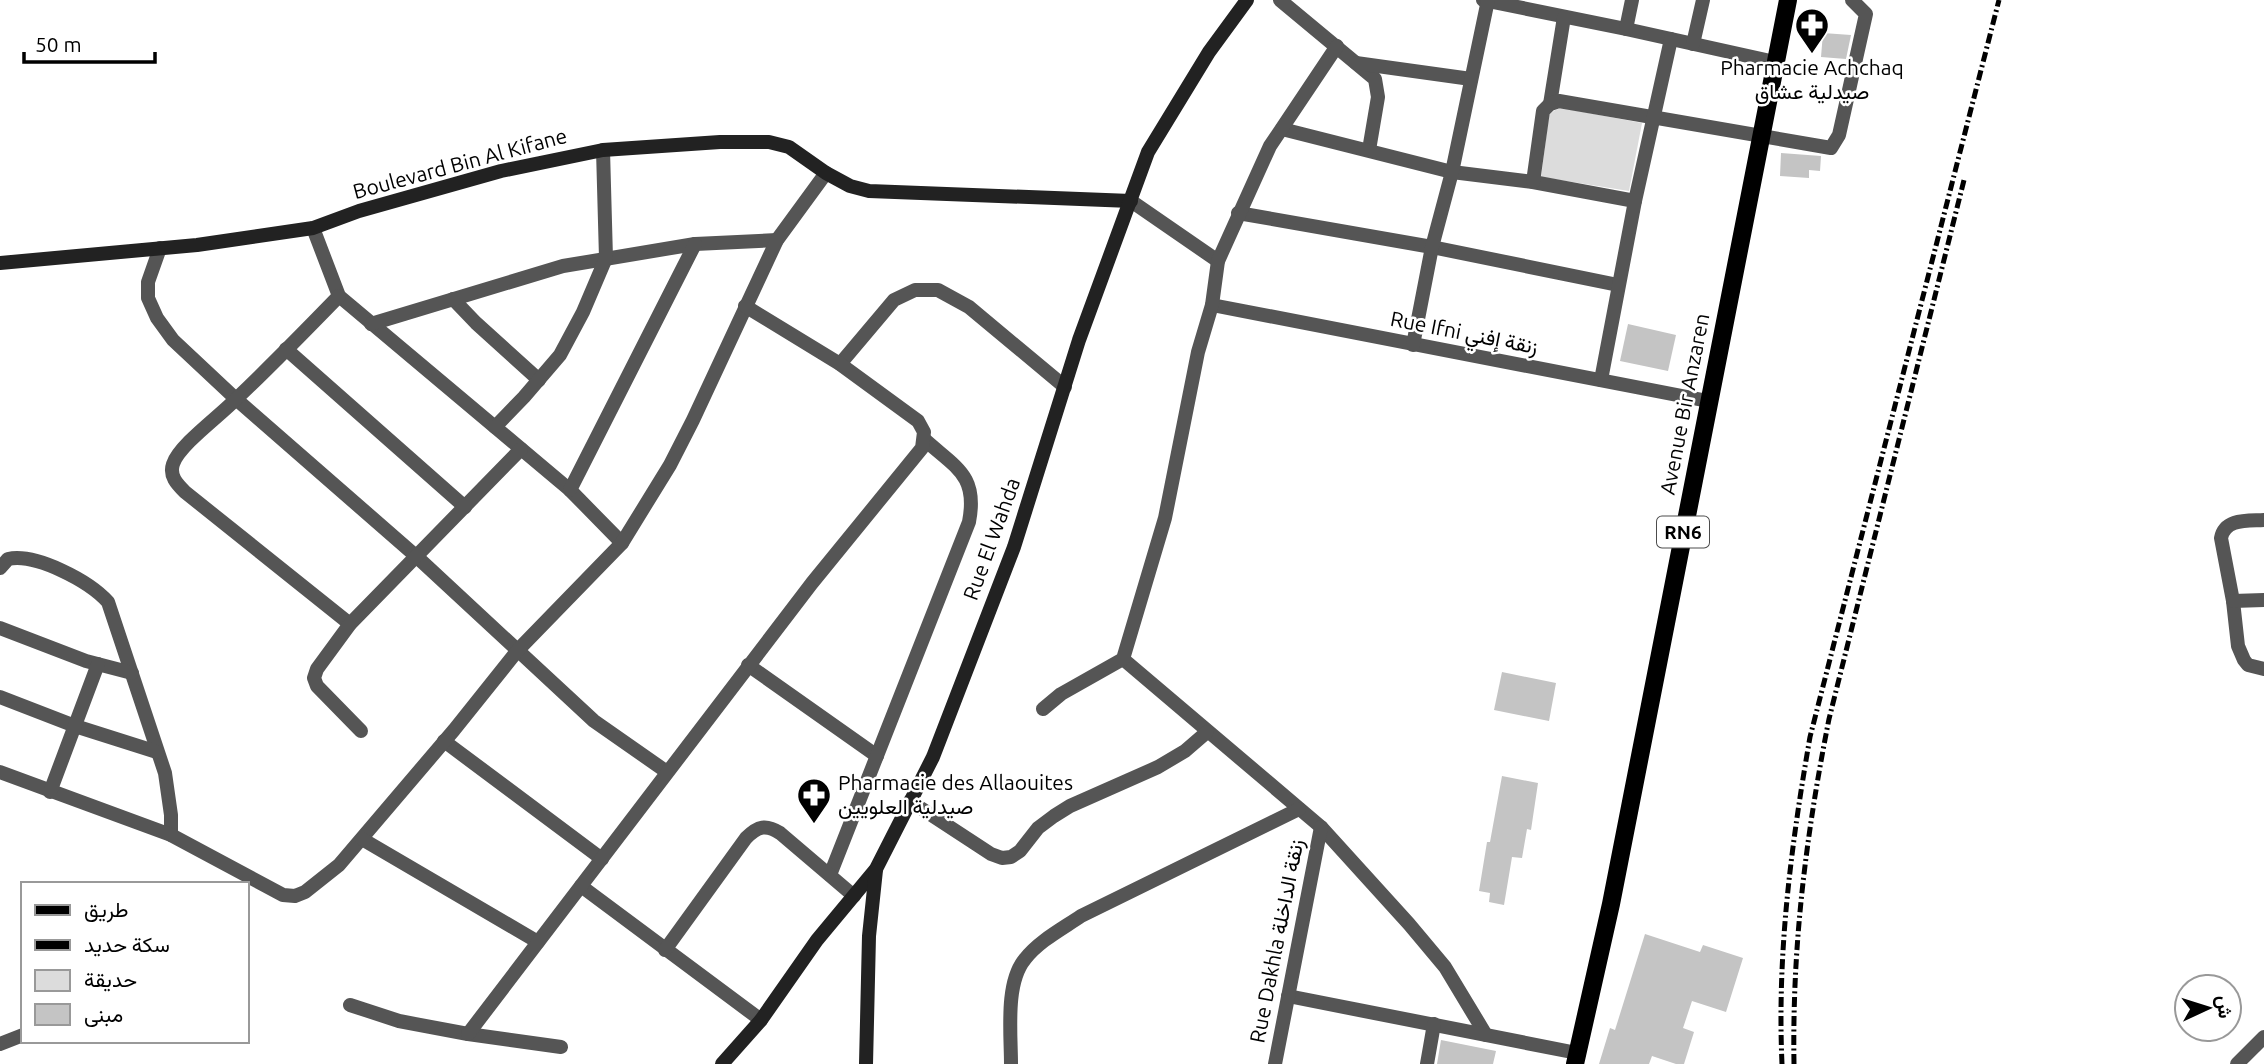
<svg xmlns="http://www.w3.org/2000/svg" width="2264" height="1064" viewBox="0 0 2264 1064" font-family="Ubuntu,Vazirmatn,sans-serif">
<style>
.green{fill:#dcdcdc}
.building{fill:#c4c4c4}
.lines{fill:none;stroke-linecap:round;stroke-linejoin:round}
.street{stroke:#555;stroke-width:14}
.secondary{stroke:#222;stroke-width:14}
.primary{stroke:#000;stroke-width:18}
.rail{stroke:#000;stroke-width:5;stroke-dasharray:10 3.5 2 3.5;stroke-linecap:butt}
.labels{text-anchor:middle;stroke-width:5;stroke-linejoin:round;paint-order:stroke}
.shield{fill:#fff;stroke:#4c4c4c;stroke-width:2}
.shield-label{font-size:19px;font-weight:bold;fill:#000}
.poi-label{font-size:21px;fill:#000;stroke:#fff}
.street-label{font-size:21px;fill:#000;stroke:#fff}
</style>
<rect width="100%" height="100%" fill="#fff"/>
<polygon class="green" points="1562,108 1642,123 1629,191 1541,177 1549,115 1555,110"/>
<g class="building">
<polygon points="1823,33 1851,35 1846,59 1821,57"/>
<polygon points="1781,153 1821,156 1820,171 1809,170 1809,178 1780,176"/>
<polygon points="1628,324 1676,335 1668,371 1620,361"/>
<polygon points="1502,672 1556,683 1549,721 1494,710"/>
<polygon points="1502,776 1538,783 1531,830 1527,829 1522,858 1512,857 1504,905 1489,902 1490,893 1479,891 1487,842 1490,842"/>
<polygon points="1645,934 1700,952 1703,945 1743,958 1726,1012 1692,1001 1683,1028 1694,1032 1684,1064 1676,1064 1652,1056 1649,1064 1599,1064 1610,1028 1615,1030"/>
<polygon points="1441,1040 1496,1051 1493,1064 1437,1064"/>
</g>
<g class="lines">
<g class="street">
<polyline points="1280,0 1375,79 1378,97 1369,150"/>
<polyline points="1483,0 1626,29 1775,62"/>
<polyline points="1626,29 1632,0"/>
<polyline points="1693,44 1703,0"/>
<polyline points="1356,63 1471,79"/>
<polyline points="1550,104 1564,17"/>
<polyline points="1282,129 1452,172 1533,182 1635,201"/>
<polyline points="1533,182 1543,111 1550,104 1559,101 1831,148 1839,135 1866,14 1852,0"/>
<polyline points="1131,201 1218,261"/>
<polyline points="1238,213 1432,247 1618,285"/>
<polyline points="313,228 339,296 570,490 622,543"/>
<polyline points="160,248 148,282 148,298 157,318 173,340 236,399 417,557 594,721 667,772"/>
<path d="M339,296C305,331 271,366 236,399C221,415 179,445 173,464C169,476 177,484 185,492L350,624"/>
<polyline points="453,299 476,323 539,380"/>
<polyline points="1212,305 1708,401"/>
<polyline points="371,324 563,266 695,244 777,240"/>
<polyline points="1413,345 1432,247 1452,172 1488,0"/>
<polyline points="286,349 465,507"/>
<polyline points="840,364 894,300 915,290 938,290 969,307 1065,387"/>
<polyline points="1601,380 1635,201 1671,39"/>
<polyline points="495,427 524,397 560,355 583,312 606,258 603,150"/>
<polyline points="570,490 695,244"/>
<path d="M2264,520C2248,521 2225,518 2221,538L2233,601L2238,646L2244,660L2248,665L2264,669"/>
<path d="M0,568L8,559C36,553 89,581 108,602L165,773L171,815V835"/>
<polyline points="2233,601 2264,600"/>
<polyline points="0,628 86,661 132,673"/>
<polyline points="1123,659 1321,827 1409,924 1445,967 1486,1035"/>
<polyline points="748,665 877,756"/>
<polyline points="0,697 75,726 157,752"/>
<polyline points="1043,709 1061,694 1123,659 1165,518 1198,352 1212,305 1218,261 1270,146 1337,46"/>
<polyline points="361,731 317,686 314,678 317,669 350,624 521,449"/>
<polyline points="444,741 602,859"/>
<polyline points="0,772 171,835 283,895 295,896 305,892 339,865 454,730 518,650 622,543 670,465 693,420 777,240 826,173"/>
<polyline points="50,792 98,664"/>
<polyline points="910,801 991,854 1002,858 1011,857 1020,851 1038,828 1054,816 1070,806 1158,767 1185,751 1207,732"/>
<polyline points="362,839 538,942"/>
<path d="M830,875L969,522C978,475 956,468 924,439"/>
<polyline points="581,886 761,1020"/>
<path d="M665,950L746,838C758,826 766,824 780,833L854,896"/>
<polyline points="1288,996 1577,1053"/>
<polyline points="350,1005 399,1021 468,1034 561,1047"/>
<polyline points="468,1034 812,583 922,448 924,432 918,421 840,364 745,306"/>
<polyline points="0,1044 23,1035"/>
<path d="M1011,1064C1011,1033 1005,983 1025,959C1039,941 1062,929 1081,916L1299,809"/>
<polyline points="1275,1064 1321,827"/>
<polyline points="1427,1064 1434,1024"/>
<polyline points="2237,1064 2264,1037"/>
</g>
<g class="secondary">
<polyline points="0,263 197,245 313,228 359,211 501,171 603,150 720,142 769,142 789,147 826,173 850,186 869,191 1131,201"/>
<polyline points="722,1064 761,1020 817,940 876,869 933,757 1014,547 1079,340 1148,152 1209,52 1247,0"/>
<polyline points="866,1064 869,936 876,870"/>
</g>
<polyline class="primary" points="1575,1064 1611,904 1788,0"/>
<g class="rail">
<path d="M1782,1064C1777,953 1791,846 1810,737L1999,0"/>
<path d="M1794,1064C1792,946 1806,835 1829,719L1964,180"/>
</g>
</g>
<defs>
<g id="pharmacy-pin" transform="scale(1.75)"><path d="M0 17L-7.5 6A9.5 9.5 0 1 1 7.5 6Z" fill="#000" stroke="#fff"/><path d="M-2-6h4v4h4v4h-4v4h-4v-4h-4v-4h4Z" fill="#fff"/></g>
</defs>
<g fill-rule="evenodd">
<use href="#pharmacy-pin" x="1812" y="25"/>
<use href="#pharmacy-pin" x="814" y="795"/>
</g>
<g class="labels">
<rect class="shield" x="1657" y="516.5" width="52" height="31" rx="5"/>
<g class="shield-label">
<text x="1683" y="539">RN6</text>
</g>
<g class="poi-label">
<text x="1812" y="75">Pharmacie Achchaq<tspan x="1812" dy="24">صيدلية عشاق</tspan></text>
<text x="838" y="790" text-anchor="start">Pharmacie des Allaouites<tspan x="838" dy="24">صيدلية العلويين</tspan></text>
</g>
<g class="street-label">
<text transform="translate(460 164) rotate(-15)" y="7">Boulevard Bin Al Kifane</text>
<text transform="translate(1464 333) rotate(11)" y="7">Rue Ifni زنقة إفني</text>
<text transform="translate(1685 404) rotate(-79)" y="7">Avenue Bir Anzaren</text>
<text transform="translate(992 539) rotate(-70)" y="7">Rue El Wahda</text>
<text transform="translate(1277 941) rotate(-79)" y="7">Rue Dakhla زنقة الداخلة</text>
</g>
</g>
<rect x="21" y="882" width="228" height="161" fill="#ffffff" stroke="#999999" stroke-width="2"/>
<rect x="35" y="905" width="35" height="10" fill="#000000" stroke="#999999" stroke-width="2"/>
<text x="84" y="917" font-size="21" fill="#000000">طريق</text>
<rect x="35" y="940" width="35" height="10" fill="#000000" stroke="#999999" stroke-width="2"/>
<text x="84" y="952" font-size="21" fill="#000000">سكة حديد</text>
<rect x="35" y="970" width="35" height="21" fill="#dcdcdc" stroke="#999999" stroke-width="2"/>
<text x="84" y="987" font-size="21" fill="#000000">حديقة</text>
<rect x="35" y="1004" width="35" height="21" fill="#c4c4c4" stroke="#999999" stroke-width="2"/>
<text x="84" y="1022" font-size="21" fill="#000000">مبنى</text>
<g transform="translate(2208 1008) rotate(86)"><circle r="33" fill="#ffffff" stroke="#999999" stroke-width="2"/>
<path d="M0-5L12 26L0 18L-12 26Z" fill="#000000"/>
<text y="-10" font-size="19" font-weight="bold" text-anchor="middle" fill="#000000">ش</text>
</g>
<path d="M24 52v10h131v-10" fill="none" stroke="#000000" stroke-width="3.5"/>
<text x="35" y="52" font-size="21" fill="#000000" stroke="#ffffff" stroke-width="5" paint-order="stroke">50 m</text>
</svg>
